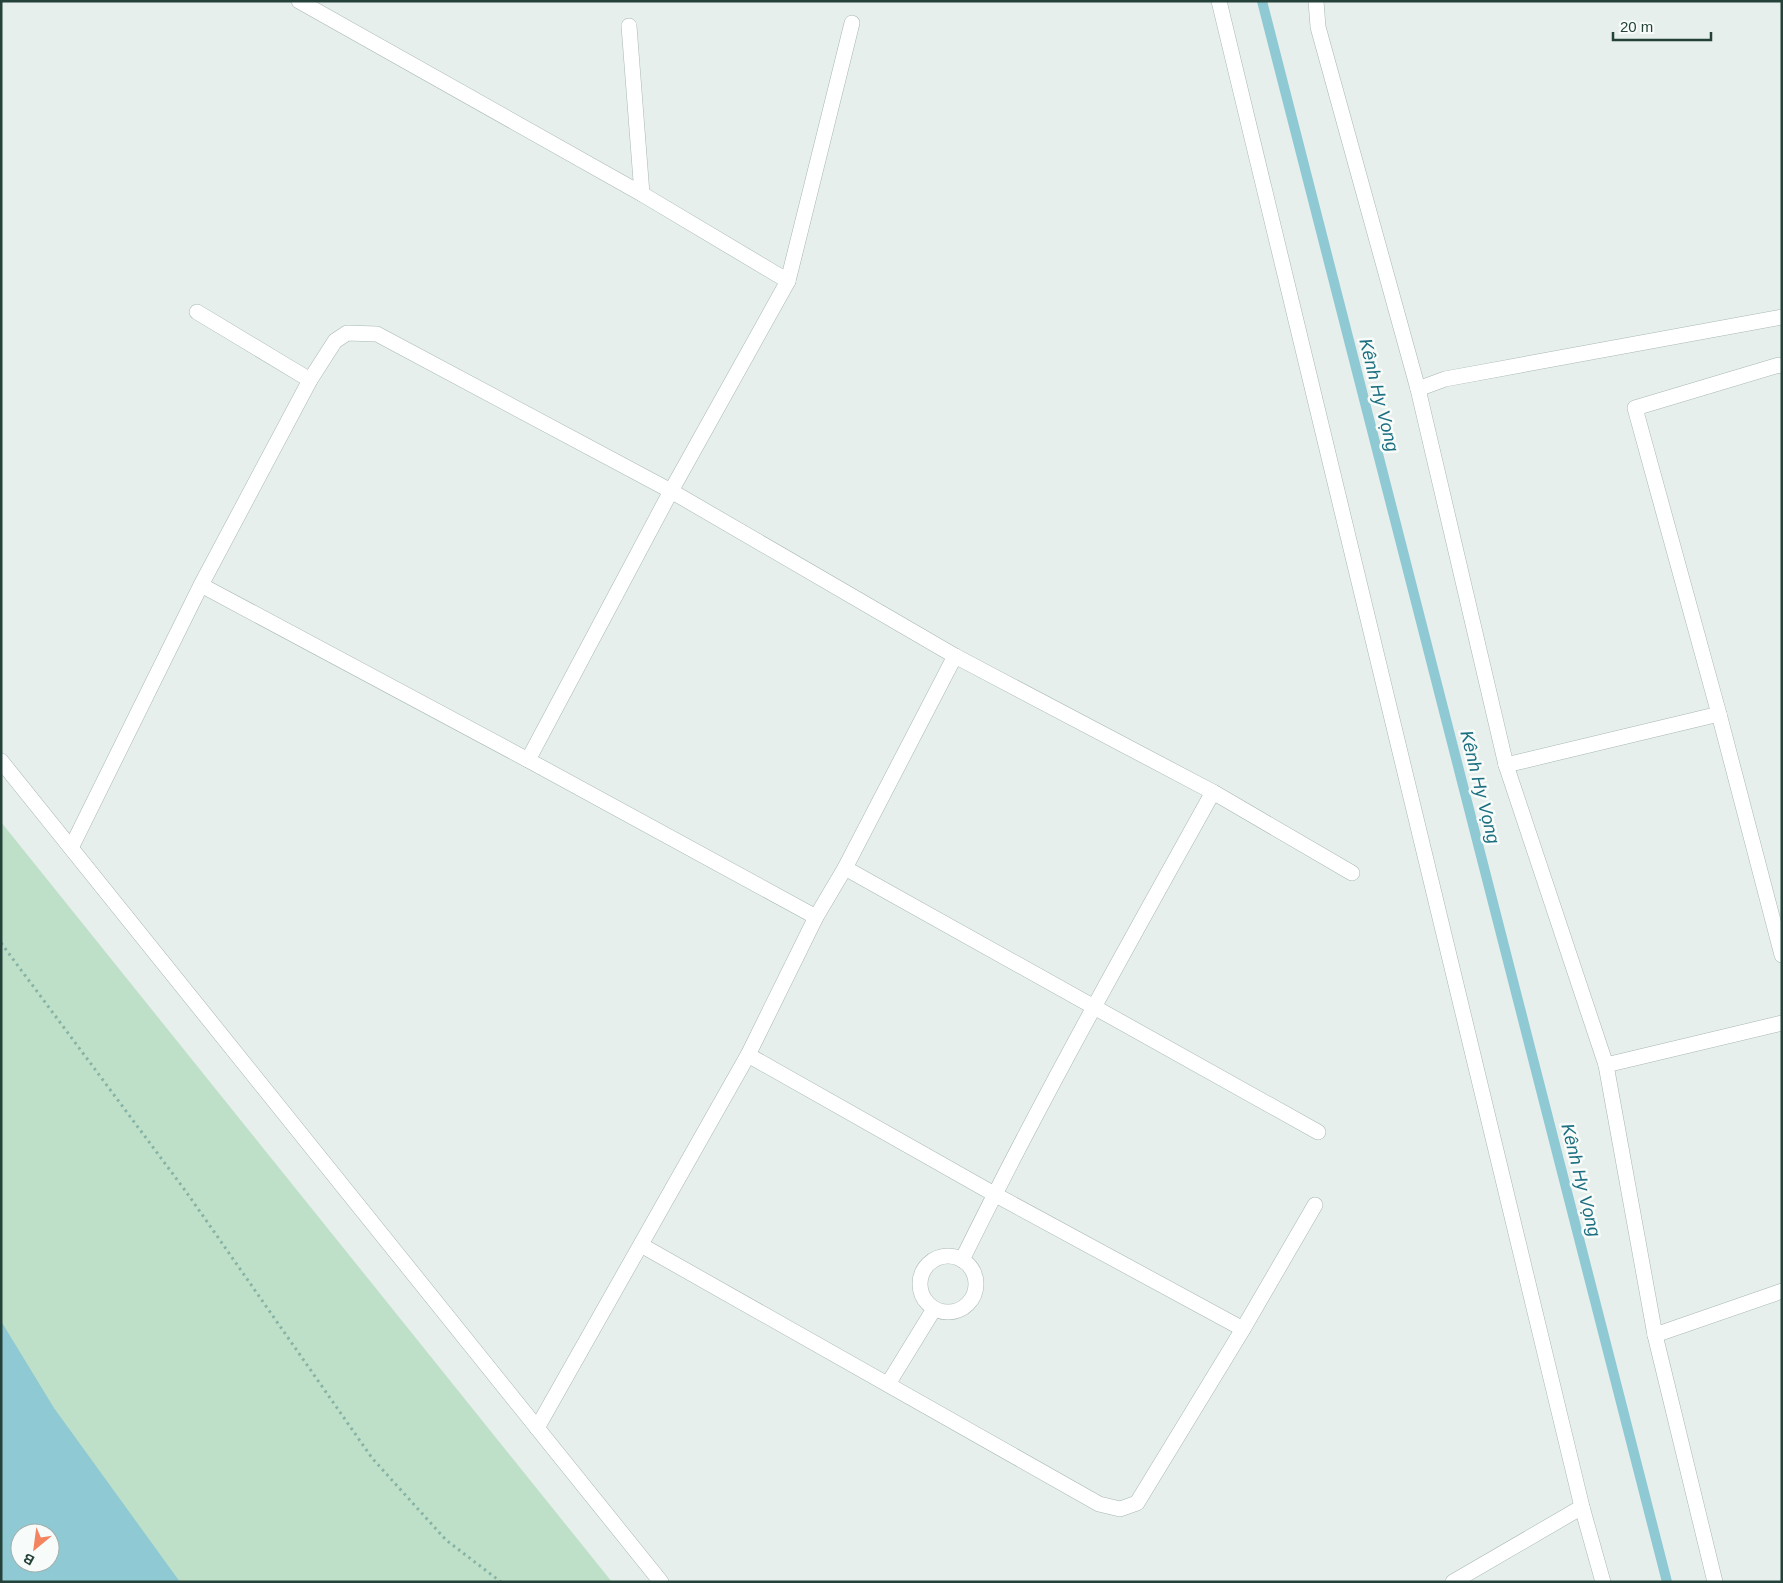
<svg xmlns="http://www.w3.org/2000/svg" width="1783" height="1583" viewBox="0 0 1783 1583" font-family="Helvetica,sans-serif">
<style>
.green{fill:#bfe0c8;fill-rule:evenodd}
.water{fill:#8ec9d4;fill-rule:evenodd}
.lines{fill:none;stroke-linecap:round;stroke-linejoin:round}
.stream{stroke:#8ec9d4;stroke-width:10}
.service-casing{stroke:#a8b8b2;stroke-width:16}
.minor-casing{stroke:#a8b8b2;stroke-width:16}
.path{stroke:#86b3a5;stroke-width:3;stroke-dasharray:2.5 4;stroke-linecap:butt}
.service{stroke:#fff;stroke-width:15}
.minor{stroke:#fff;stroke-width:15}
.labels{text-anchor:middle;stroke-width:5;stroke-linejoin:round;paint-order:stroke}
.water-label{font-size:18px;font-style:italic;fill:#1c6f80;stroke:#f7fbf9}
</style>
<rect width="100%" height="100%" fill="#e6efeb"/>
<path class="green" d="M1,822L612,1582H1ZM20,1533H50V1563H20Z"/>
<path class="water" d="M1,1321L54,1408L180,1582H1ZM20,1533H50V1563H20Z"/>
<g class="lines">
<polyline class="stream" points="1262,1 1667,1582"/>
<g class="service-casing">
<g id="service">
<polyline points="299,1 642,194 788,281"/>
<polyline points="1316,1 1318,27 1418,389 1506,765 1606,1065 1655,1335 1715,1582"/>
<polyline points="629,26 642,194"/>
<polyline points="197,312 310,380"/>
<polyline points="1418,389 1445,379 1782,317"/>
<polyline points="201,585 528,760 816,917"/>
<polyline points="1719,714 1782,955"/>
<polyline points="528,760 671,491 788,281 852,23"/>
<polyline points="1506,765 1719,714 1635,408 1779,365 1782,366"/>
<polyline points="71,848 201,585 310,380 335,341 347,333 377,334 671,491 955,656 1213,792 1352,873"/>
<polyline points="845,868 1318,1132"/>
<polyline points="748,1055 994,1194 1243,1329"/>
<polyline points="1606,1065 1782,1023"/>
<polyline points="641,1245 1099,1504 1120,1509 1137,1503 1243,1329 1315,1205"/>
<circle cx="948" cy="1284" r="28"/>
<path d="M962,1260C1040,1101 1127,947 1213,792"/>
<polyline points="1655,1335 1782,1291"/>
<polyline points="888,1384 934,1309"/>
<polyline points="537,1428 748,1055 816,917 845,868 955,656"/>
<polyline points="1453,1582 1582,1507"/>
</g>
</g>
<g class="minor-casing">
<g id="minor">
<polyline points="1219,1 1582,1507 1603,1582"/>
<polyline points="1,761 661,1582"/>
</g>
</g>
<polyline class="path" points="1,943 187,1193 372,1458 446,1540 501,1582"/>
<use href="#service" class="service"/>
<use href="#minor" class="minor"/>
</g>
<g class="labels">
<g class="water-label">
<text transform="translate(1379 395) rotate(76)" y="6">Kênh Hy Vọng</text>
<text transform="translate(1480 787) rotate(76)" y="6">Kênh Hy Vọng</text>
<text transform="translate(1581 1180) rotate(76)" y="6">Kênh Hy Vọng</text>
</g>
</g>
<rect width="1783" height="1583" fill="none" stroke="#24423a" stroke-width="5"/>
<g transform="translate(35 1548) rotate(209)"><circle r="24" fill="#f7fbf9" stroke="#a3b1ad"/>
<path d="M0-4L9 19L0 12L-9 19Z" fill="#f4845f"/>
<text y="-8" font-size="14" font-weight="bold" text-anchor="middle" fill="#24423a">B</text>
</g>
<path d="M1613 32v8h98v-8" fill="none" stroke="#24423a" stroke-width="2.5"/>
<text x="1620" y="32" font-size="15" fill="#24423a" stroke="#f7fbf9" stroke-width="4" paint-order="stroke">20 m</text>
</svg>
